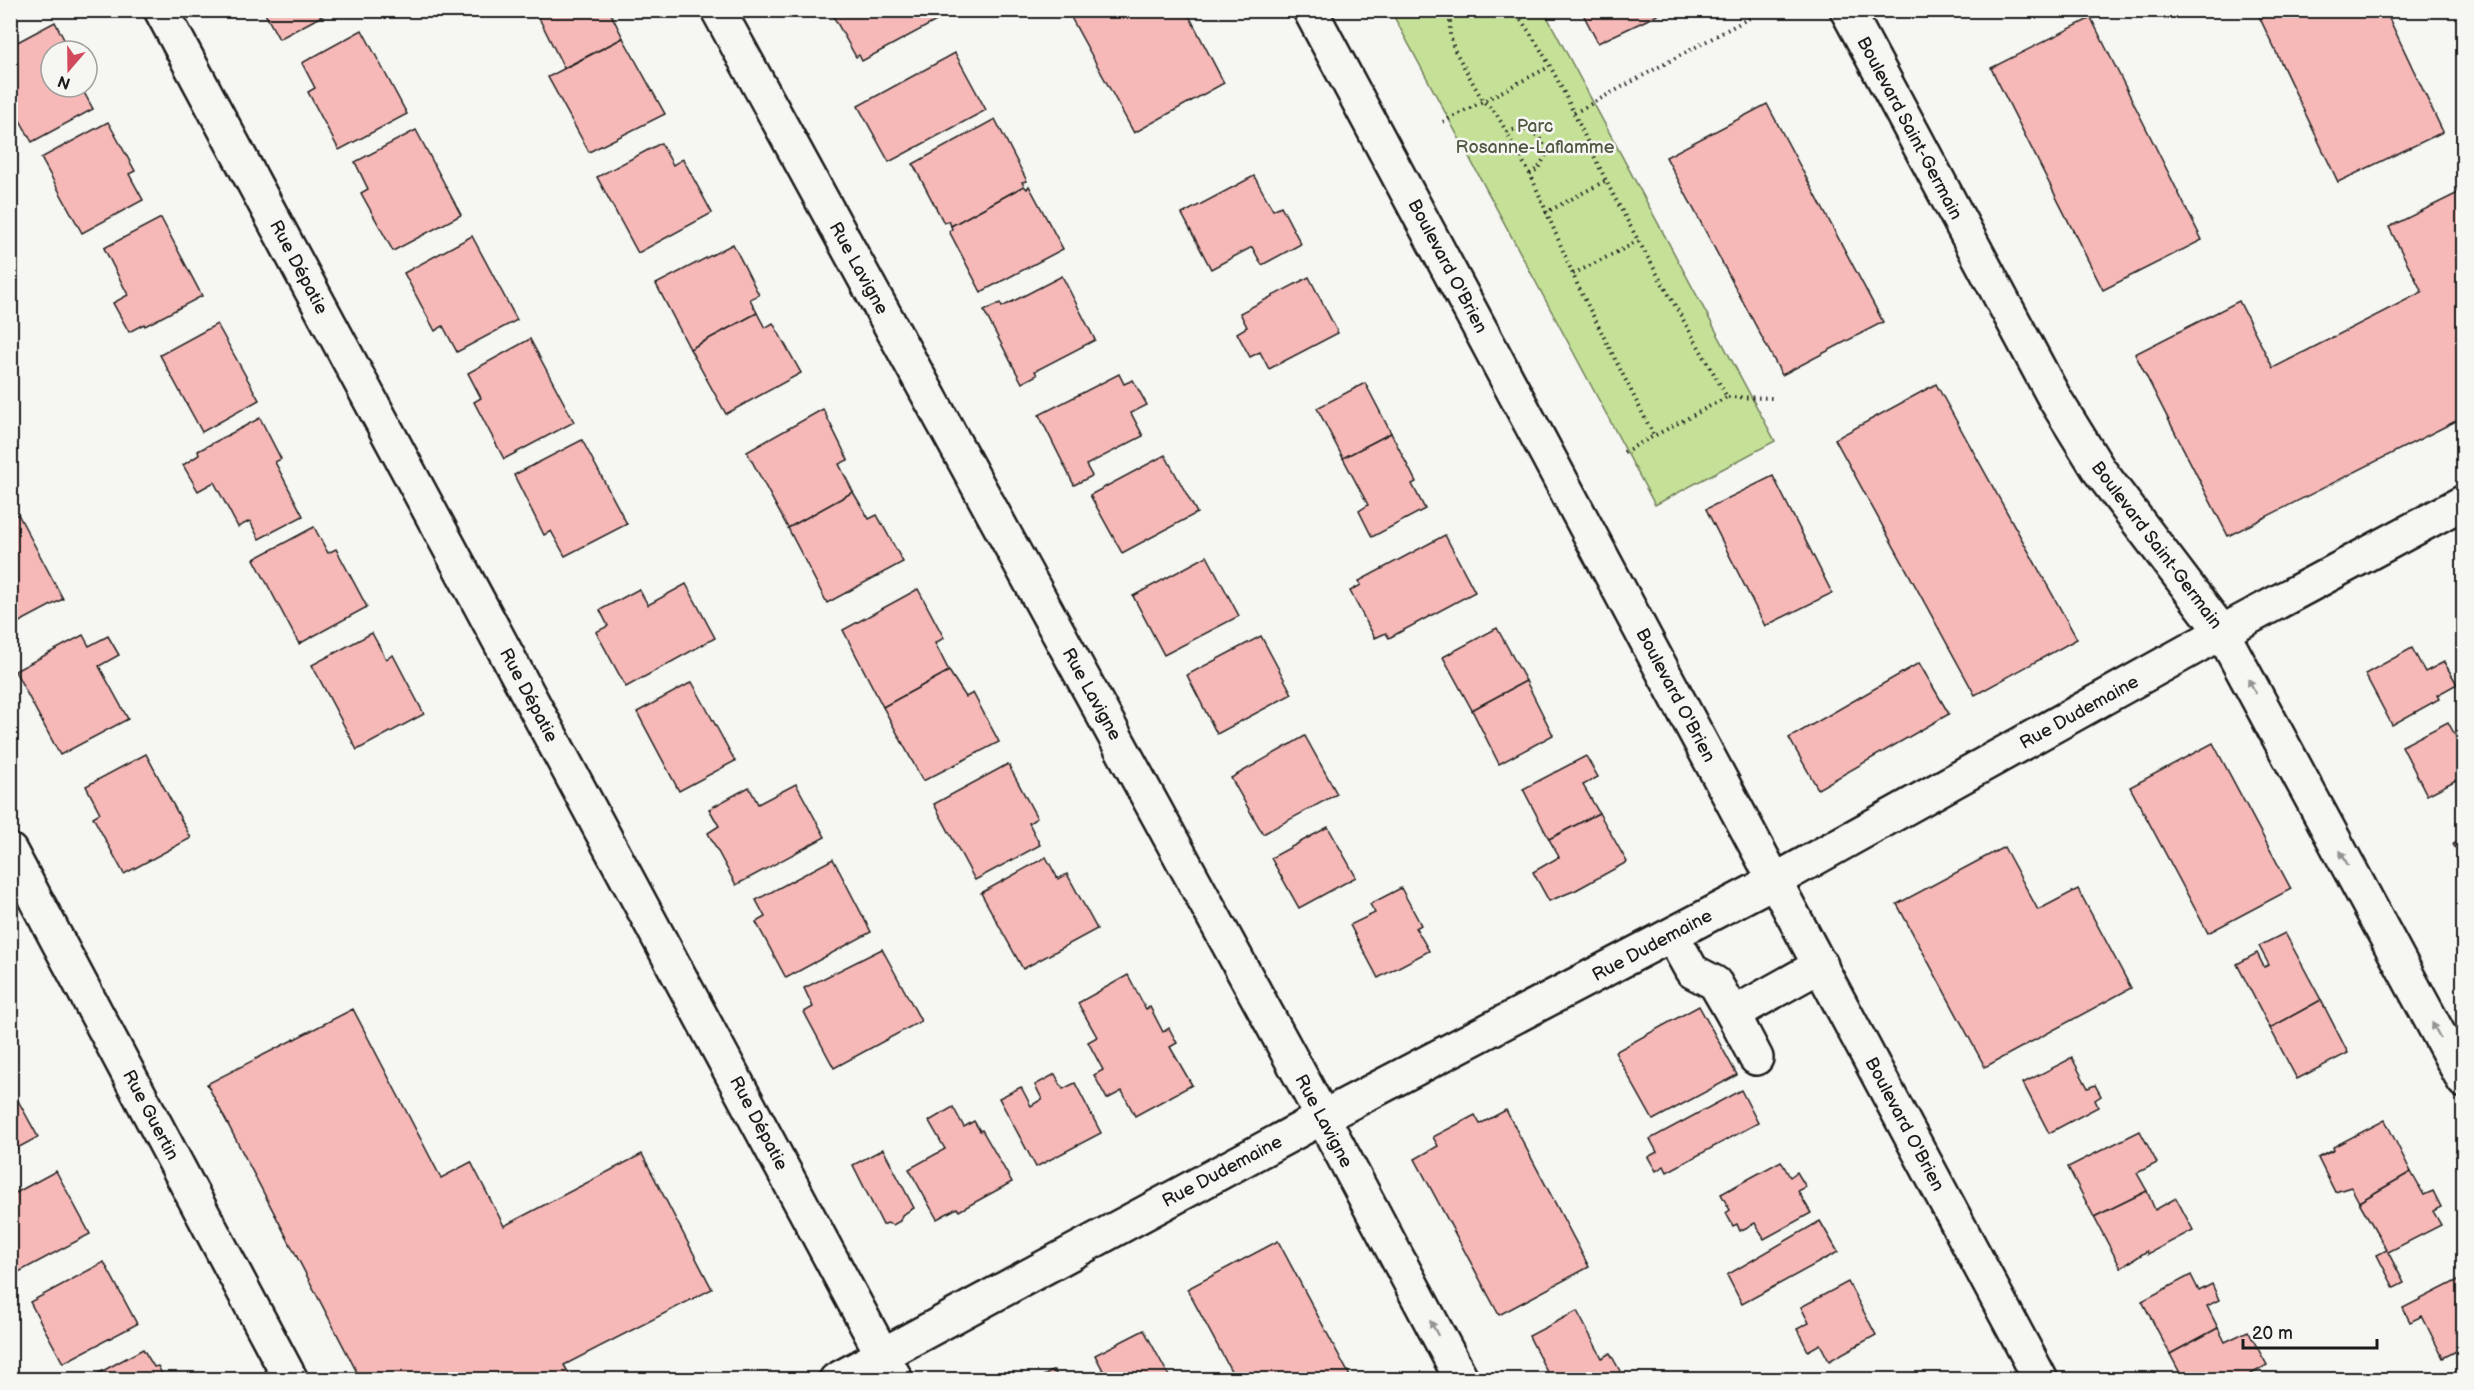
<svg xmlns="http://www.w3.org/2000/svg" width="2474" height="1390" viewBox="0 0 2474 1390" font-family="'Balsamiq Sans',sans-serif">
<style>
.green{fill:#c5e198;stroke:#707e5a;stroke-width:1.5}
.building{fill:#f6b9b8;stroke:#1c1c1c;stroke-width:1.5}
.lines{fill:none;stroke-linecap:round;stroke-linejoin:round}
.minor-casing{stroke:#1c1c1c;stroke-width:38}
.path{stroke:#1c1c1c;stroke-width:4;stroke-dasharray:1.5 4.5;stroke-linecap:butt}
.minor{stroke:#f6f6f2;stroke-width:33}
.oneway{fill:#949492}
.labels{text-anchor:middle;stroke-width:5;stroke-linejoin:round;paint-order:stroke}
.park-label{font-size:18px;fill:#4f5741;stroke:#f6f6f2}
.street-label{font-size:18px;fill:#1c1c1c;stroke:#f6f6f2}
</style>
<rect width="100%" height="100%" fill="#f6f6f2"/>
<filter id="ink" filterUnits="userSpaceOnUse"><feTurbulence type="fractalNoise" baseFrequency=".0167" numOctaves="2"/><feDisplacementMap in="SourceGraphic" scale="12" xChannelSelector="R" yChannelSelector="G"/><feConvolveMatrix kernelMatrix="1 2 1 2 8 2 1 2 1" color-interpolation-filters="sRGB"/></filter>
<g filter="url(#ink)">
<polygon class="green" points="1391,11 1544,11 1775,441 1655,505"/>
<g class="building">
<polygon points="263,10 333,10 279,39"/>
<polygon points="535,10 609,10 623,38 564,68"/>
<polygon points="835,10 935,10 940,19 862,61 859,55 856,57 831,12"/>
<polygon points="1067,10 1186,10 1224,83 1134,133"/>
<polygon points="1581,10 1668,10 1598,43"/>
<polygon points="2256,10 2385,10 2443,132 2338,182"/>
<polygon points="2091,18 2202,240 2103,290 1991,68"/>
<polygon points="55,22 70,51 51,51 51,87 81,87 93,109 32,142 10,102 10,46"/>
<polygon points="362,30 407,114 339,150 308,92 315,88 302,63"/>
<polygon points="623,38 665,114 589,152 548,77"/>
<polygon points="955,53 986,110 889,162 858,106"/>
<polygon points="1767,104 1883,322 1782,375 1666,157"/>
<polygon points="995,119 1027,181 1022,182 1024,186 951,226 949,221 944,223 913,164"/>
<polygon points="108,122 135,171 129,174 143,200 82,233 41,158"/>
<polygon points="416,130 461,215 393,251 361,193 368,189 355,162"/>
<polygon points="661,143 673,165 683,159 712,213 638,253 597,177"/>
<polygon points="1254,176 1273,210 1281,206 1301,244 1262,265 1252,247 1211,269 1182,214"/>
<polygon points="1024,186 1027,189 1029,186 1063,249 981,292 949,231 952,229 951,226"/>
<polygon points="2464,190 2464,417 2228,536 2135,354 2239,301 2273,368 2422,292 2389,227"/>
<polygon points="161,218 202,296 145,326 144,324 129,332 113,303 128,295 104,248"/>
<polygon points="472,236 517,320 457,352 443,326 435,331 404,273"/>
<polygon points="733,244 759,295 750,299 757,313 690,349 656,284"/>
<polygon points="1062,276 1095,340 1035,371 1037,375 1022,383 984,311 1000,303 1002,307"/>
<polygon points="1309,277 1338,333 1269,369 1260,352 1250,357 1237,333 1247,327 1240,313"/>
<polygon points="757,313 765,328 773,323 801,373 726,414 690,349"/>
<polygon points="217,324 259,400 202,432 160,355"/>
<polygon points="530,339 574,422 504,459 474,402 481,398 468,373"/>
<polygon points="1119,374 1124,384 1133,380 1147,405 1131,413 1143,436 1086,465 1092,476 1074,485 1039,415"/>
<polygon points="1365,383 1391,433 1343,458 1317,408"/>
<polygon points="1936,384 2077,639 1975,695 1835,439"/>
<polygon points="823,409 848,460 839,464 853,492 788,528 747,452"/>
<polygon points="260,418 281,459 275,462 303,516 259,539 250,521 238,527 214,482 198,491 183,465 199,455 198,451"/>
<polygon points="1391,433 1416,482 1412,484 1425,509 1372,537 1359,511 1368,505 1343,458"/>
<polygon points="582,440 627,524 565,556 551,531 544,535 514,475"/>
<polygon points="1165,455 1197,513 1122,553 1090,495"/>
<polygon points="1773,476 1832,593 1765,626 1706,509"/>
<polygon points="853,492 869,519 877,515 903,562 827,603 788,528"/>
<polygon points="18,514 63,599 10,627 10,518"/>
<polygon points="314,527 328,553 336,549 367,607 299,644 254,559"/>
<polygon points="1445,535 1475,592 1389,638 1386,633 1375,638 1350,591 1361,585 1359,581"/>
<polygon points="1207,556 1239,616 1164,655 1133,596"/>
<polygon points="686,584 715,638 626,687 596,632 608,626 600,610 639,589 648,605"/>
<polygon points="918,589 944,638 935,643 949,671 883,707 843,630"/>
<polygon points="1497,628 1526,681 1472,710 1443,657"/>
<polygon points="372,633 386,659 393,655 424,714 357,750 312,665"/>
<polygon points="83,635 89,646 108,636 119,655 99,666 128,719 60,755 15,671"/>
<polygon points="1261,636 1292,694 1217,734 1187,675"/>
<polygon points="2412,648 2425,672 2444,662 2457,684 2437,695 2439,699 2392,725 2365,674"/>
<polygon points="1919,663 1949,714 1818,789 1789,738"/>
<polygon points="949,671 966,697 973,693 999,742 923,781 883,707"/>
<polygon points="1526,681 1553,735 1499,764 1472,710"/>
<polygon points="692,682 735,761 679,791 637,712"/>
<polygon points="2448,722 2464,752 2464,776 2427,795 2402,746"/>
<polygon points="1305,736 1337,794 1263,834 1231,778"/>
<polygon points="2213,743 2291,889 2208,933 2130,787"/>
<polygon points="146,754 191,838 124,874 93,817 100,813 86,786"/>
<polygon points="1586,756 1598,777 1583,785 1599,813 1549,839 1523,789"/>
<polygon points="1008,764 1037,818 1029,823 1040,845 975,880 934,804"/>
<polygon points="796,784 825,837 736,885 708,833 719,826 709,809 749,787 758,804"/>
<polygon points="1599,813 1627,862 1576,890 1549,901 1533,872 1559,857 1549,839"/>
<polygon points="1328,827 1356,877 1299,908 1271,858"/>
<polygon points="2464,839 2464,862 2453,844"/>
<polygon points="2004,847 2038,910 2078,889 2131,988 1985,1067 1897,904"/>
<polygon points="1046,857 1058,879 1067,874 1097,929 1023,969 981,893"/>
<polygon points="833,859 871,932 786,978 756,922 765,917 756,900"/>
<polygon points="1401,888 1421,925 1416,928 1429,951 1378,978 1350,925 1375,913 1370,904"/>
<polygon points="2285,933 2321,1000 2270,1028 2237,964 2257,953 2264,967 2269,965 2259,946"/>
<polygon points="882,949 921,1021 834,1068 804,1012 813,1007 804,988"/>
<polygon points="1128,975 1146,1009 1150,1007 1163,1032 1169,1028 1177,1043 1170,1047 1192,1085 1135,1116 1122,1091 1107,1099 1094,1075 1103,1070 1088,1042 1097,1037 1078,1003"/>
<polygon points="2321,1000 2348,1053 2297,1079 2270,1028"/>
<polygon points="1699,1006 1737,1075 1653,1120 1615,1052"/>
<polygon points="353,1009 441,1178 471,1162 504,1226 642,1154 712,1289 564,1365 571,1377 566,1380 361,1380 207,1084"/>
<polygon points="2072,1058 2088,1088 2095,1085 2101,1096 2095,1100 2098,1107 2049,1133 2023,1083"/>
<polygon points="1055,1074 1063,1089 1075,1083 1101,1133 1036,1167 999,1098 1021,1087 1031,1106 1042,1099 1035,1085"/>
<polygon points="10,1086 38,1137 10,1152"/>
<polygon points="1741,1090 1758,1123 1667,1172 1664,1166 1656,1171 1648,1157 1657,1152 1650,1139"/>
<polygon points="953,1107 964,1127 974,1121 980,1131 982,1130 1012,1182 959,1211 957,1208 937,1219 909,1169 945,1149 929,1121"/>
<polygon points="1506,1110 1589,1267 1499,1315 1415,1159 1438,1146 1433,1137 1475,1115 1480,1124"/>
<polygon points="2385,1120 2411,1172 2359,1202 2351,1187 2335,1192 2318,1158 2334,1150 2333,1147"/>
<polygon points="2140,1131 2157,1163 2137,1173 2147,1191 2094,1217 2068,1167"/>
<polygon points="883,1149 914,1208 902,1215 900,1221 893,1225 887,1223 883,1225 853,1165"/>
<polygon points="1781,1161 1790,1177 1797,1172 1806,1187 1798,1191 1811,1213 1764,1239 1755,1223 1740,1231 1737,1224 1733,1226 1726,1213 1730,1210 1721,1194"/>
<polygon points="56,1171 90,1234 15,1274 10,1265 10,1196"/>
<polygon points="2411,1172 2424,1195 2433,1191 2441,1207 2433,1211 2441,1225 2388,1252 2404,1283 2394,1288 2377,1255 2387,1250 2359,1202"/>
<polygon points="2147,1191 2155,1210 2176,1198 2193,1230 2148,1254 2147,1251 2121,1268 2094,1217"/>
<polygon points="1820,1221 1838,1252 1742,1304 1727,1275"/>
<polygon points="1278,1241 1352,1380 1236,1380 1187,1289"/>
<polygon points="104,1262 137,1324 63,1363 30,1302"/>
<polygon points="2191,1275 2199,1291 2212,1284 2219,1300 2207,1306 2218,1328 2170,1354 2142,1301"/>
<polygon points="2464,1277 2464,1347 2443,1358 2422,1316 2410,1322 2403,1308"/>
<polygon points="1848,1282 1876,1335 1829,1361 1820,1344 1808,1351 1797,1329 1809,1323 1801,1307"/>
<polygon points="1577,1311 1602,1358 1610,1353 1625,1380 1551,1380 1529,1336"/>
<polygon points="2218,1328 2225,1342 2248,1331 2267,1365 2241,1380 2180,1380 2178,1376 2181,1375 2170,1354"/>
<polygon points="1144,1330 1170,1378 1108,1380 1095,1355"/>
<polygon points="143,1349 154,1367 158,1366 165,1380 86,1380"/>
<polygon points="1054,1370 1059,1380 1036,1380"/>
</g>
<g class="lines">
<g class="minor-casing">
<g id="minor">
<polyline points="161,10 896,1380"/>
<polyline points="718,10 1306,1086 1462,1380"/>
<polyline points="1310,10 2041,1380"/>
<polyline points="1847,10 2055,399 2099,470 2222,632 2464,1081"/>
<polyline points="10,851 291,1380"/>
<polyline points="1672,935 1692,971 1715,983 1733,1014 1821,965"/>
<polyline points="1733,1014 1756,1058"/>
<polyline points="836,1380 1323,1117 1776,880 2222,632 2464,502"/>
</g>
</g>
<g class="path">
<polyline points="1454,10 1450,21 1450,35 1454,49 1483,101 1496,113 1532,178 1578,286 1654,436 1620,454"/>
<path d="M1513,10C1558,66 1582,136 1615,198C1651,265 1690,331 1727,397L1654,436"/>
<polyline points="1574,113 1764,10"/>
<polyline points="1443,122 1549,67"/>
<path d="M1507,132C1526,123 1545,136 1546,155L1538,169L1529,174"/>
<polyline points="1545,213 1607,180"/>
<polyline points="1573,274 1639,241"/>
<polyline points="1728,397 1775,398"/>
</g>
<use href="#minor" class="minor"/>
</g>
<defs><path id="oneway-solid" d="M-6-.8H1V-3.2L6.5 0L1 3.2V.8H-6Z" transform="scale(1.5)"/></defs>
<g class="oneway">
<use href="#oneway-solid" transform="translate(2252 686) rotate(-118)"/>
<use href="#oneway-solid" transform="translate(2344 858) rotate(-118)"/>
<use href="#oneway-solid" transform="translate(2436 1030) rotate(-118)"/>
<use href="#oneway-solid" transform="translate(1434 1328) rotate(-118)"/>
</g>
</g>
<g class="labels">
<g class="park-label">
<text x="1535" y="132">Parc<tspan x="1535" dy="21">Rosanne-Laflamme</tspan></text>
</g>
<g class="street-label">
<text transform="translate(1910 128) rotate(62)" y="6">Boulevard Saint-Germain</text>
<text transform="translate(1448 266) rotate(62)" y="6">Boulevard O'Brien</text>
<text transform="translate(299 267) rotate(62)" y="6">Rue Dépatie</text>
<text transform="translate(859 268) rotate(61)" y="6">Rue Lavigne</text>
<text transform="translate(2157 545) rotate(53)" y="6">Boulevard Saint-Germain</text>
<text transform="translate(1092 694) rotate(61)" y="6">Rue Lavigne</text>
<text transform="translate(529 695) rotate(62)" y="6">Rue Dépatie</text>
<text transform="translate(1676 695) rotate(62)" y="6">Boulevard O'Brien</text>
<text transform="translate(2079 712) rotate(-29)" y="6">Rue Dudemaine</text>
<text transform="translate(1652 945) rotate(-28)" y="6">Rue Dudemaine</text>
<text transform="translate(151 1115) rotate(62)" y="6">Rue Guertin</text>
<text transform="translate(1324 1121) rotate(62)" y="6">Rue Lavigne</text>
<text transform="translate(759 1123) rotate(62)" y="6">Rue Dépatie</text>
<text transform="translate(1905 1124) rotate(62)" y="6">Boulevard O'Brien</text>
<text transform="translate(1222 1171) rotate(-28)" y="6">Rue Dudemaine</text>
</g>
</g>
<rect width="2474" height="1390" fill="none" stroke="#f6f6f2" stroke-width="36"/>
<rect x="18" y="18" width="2438" height="1354" fill="none" stroke="#1c1c1c" stroke-width="2" filter="url(#ink)"/>
<g transform="translate(69 69) rotate(200)"><circle r="28" fill="#f6f6f2" stroke="#9f9f9c" stroke-width="1.5"/>
<path d="M0-4.5L10 22L0 15L-10 22Z" fill="#d1495b"/>
<text y="-9" font-size="16" font-weight="bold" text-anchor="middle" fill="#1c1c1c">N</text>
</g>
<path d="M2243 1339v9h134v-9" fill="none" stroke="#1c1c1c" stroke-width="3"/>
<text x="2252" y="1339" font-size="18" fill="#1c1c1c" stroke="#f6f6f2" stroke-width="4.5" paint-order="stroke">20 m</text>
</svg>
